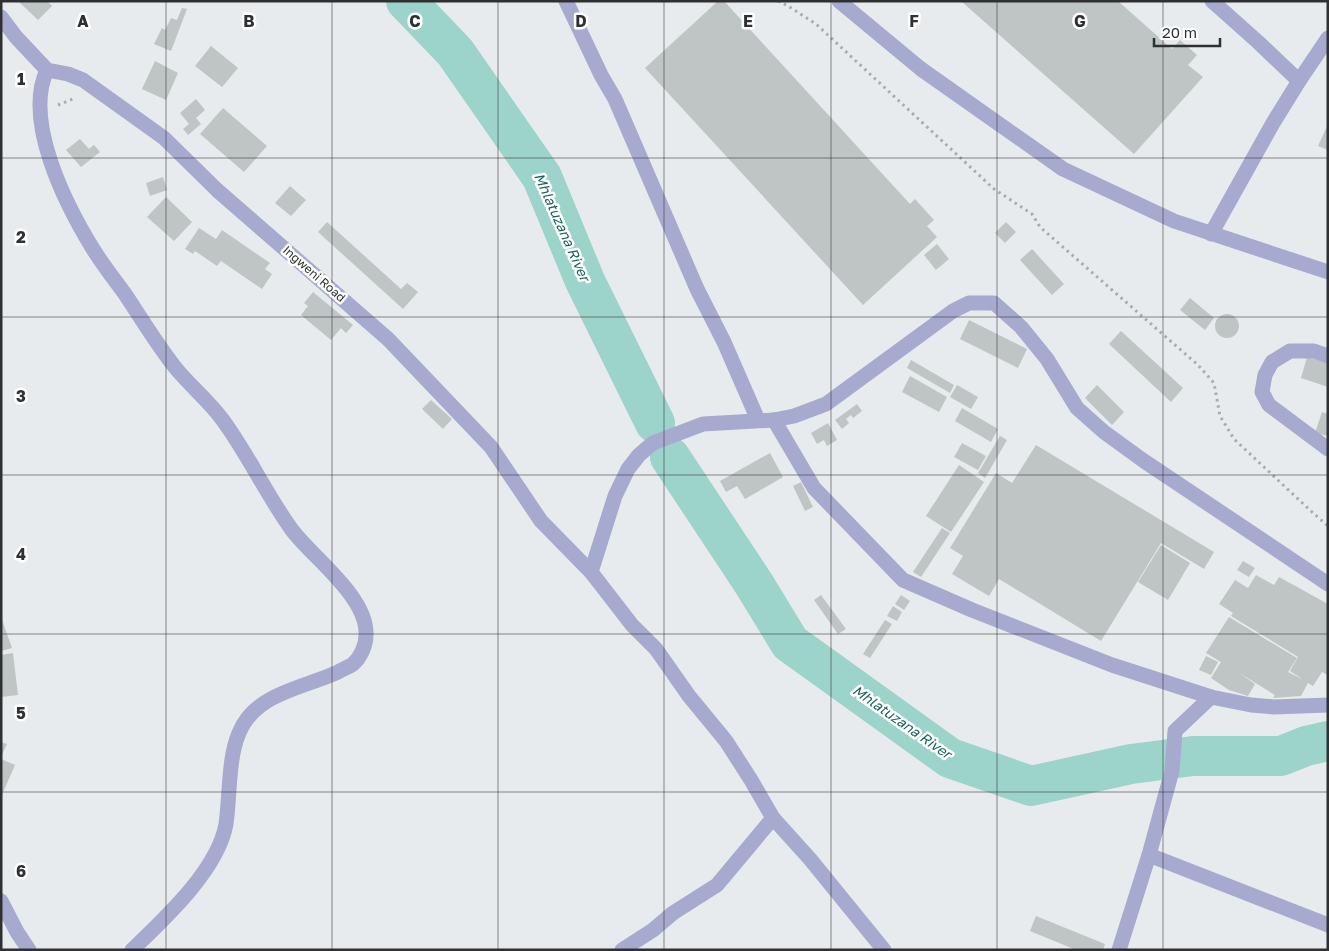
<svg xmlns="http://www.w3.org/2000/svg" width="1329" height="951" viewBox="0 0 1329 951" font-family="'Golos Text',sans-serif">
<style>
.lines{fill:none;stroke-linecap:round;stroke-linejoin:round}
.river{stroke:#9cd3ca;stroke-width:40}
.building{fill:#bfc4c5}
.path{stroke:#a9acae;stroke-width:3;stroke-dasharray:2.5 4;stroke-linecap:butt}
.minor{stroke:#a7aacf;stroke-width:15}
.grid{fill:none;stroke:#2f3031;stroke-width:1;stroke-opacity:0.55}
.labels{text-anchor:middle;stroke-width:5;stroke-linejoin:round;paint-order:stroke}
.street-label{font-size:12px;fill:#2f3031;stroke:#fff}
.water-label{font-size:14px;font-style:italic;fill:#1c635b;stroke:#fff}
.grid-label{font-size:16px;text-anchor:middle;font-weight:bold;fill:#2f3031;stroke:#fff;stroke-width:5;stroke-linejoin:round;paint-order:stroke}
</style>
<rect width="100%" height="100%" fill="#e8ebee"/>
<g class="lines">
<g class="river">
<polyline points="406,1 455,52 542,177 585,281 655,423"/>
<polyline points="670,457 754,584 790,643 950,758 1031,786 1131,764 1193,756 1281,756 1306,746 1328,741"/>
</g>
</g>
<g class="building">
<polygon points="18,1 47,1 52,6 38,20"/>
<polygon points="718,1 724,1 910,204 915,199 934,220 927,226 937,237 863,305 645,68"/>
<polygon points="961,1 1118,1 1172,49 1180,40 1197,55 1188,65 1203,77 1134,154"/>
<polygon points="182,8 187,9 171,51 154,44 162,28 165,30 171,18 177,20"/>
<polygon points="211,46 238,68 222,87 195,66"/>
<polygon points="155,61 178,73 166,100 142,89"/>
<polygon points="196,99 205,110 196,118 201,124 188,135 183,129 189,124 180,113"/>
<polygon points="223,108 267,146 244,172 200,134"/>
<polygon points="1328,124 1328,150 1318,146"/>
<polygon points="80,139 89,149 94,145 100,152 81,167 66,150"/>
<polygon points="163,177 167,190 150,196 146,183"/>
<polygon points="290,186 306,200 291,216 275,203"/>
<polygon points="166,197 192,222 174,241 147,217"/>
<polygon points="327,222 401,289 407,283 418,292 403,309 318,232"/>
<polygon points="1006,222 1016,232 1005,243 995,233"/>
<polygon points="199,228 216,239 222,230 270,263 265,269 272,274 262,289 221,261 217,266 195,251 193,254 185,249"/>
<polygon points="937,244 949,259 936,270 924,255"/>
<polygon points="1032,249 1064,284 1052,295 1020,260"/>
<polygon points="313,292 353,325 346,333 341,328 331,340 301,315 308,306 304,303"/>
<polygon points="1190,298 1214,318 1205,330 1180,310"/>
<circle cx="1227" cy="326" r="12"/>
<polygon points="969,320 1027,349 1018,368 960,339"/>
<polygon points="1121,331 1183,388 1171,402 1109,344"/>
<polygon points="1307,357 1328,363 1328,387 1301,378"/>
<polygon points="911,360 954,385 950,393 907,368"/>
<polygon points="910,376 947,397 939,412 902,392"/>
<polygon points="957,385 978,397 971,409 950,397"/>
<polygon points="1097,385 1124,412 1112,425 1085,398"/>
<polygon points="431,400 452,419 443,429 422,409"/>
<polygon points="857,404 862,411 853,418 851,415 846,419 849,423 842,429 835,420"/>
<polygon points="962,408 998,429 991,442 955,421"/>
<polygon points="1322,412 1328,414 1328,436 1315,433"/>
<polygon points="828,423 837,440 827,446 824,440 817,444 811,433"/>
<polygon points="1000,436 1007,440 985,478 978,473"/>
<polygon points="962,443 986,456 978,470 954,457"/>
<polygon points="1036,445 1214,552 1204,569 1161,543 1101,641 999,579 989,596 952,574 963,556 950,548 996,473 1012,483"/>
<polygon points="770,453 783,477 745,499 737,486 726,492 720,481"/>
<polygon points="959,465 984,482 951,532 926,516"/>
<polygon points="801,482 813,507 805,511 793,486"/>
<polygon points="942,528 950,533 921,577 913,572"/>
<polygon points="1161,545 1190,563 1168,600 1138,582"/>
<polygon points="1243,561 1255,568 1249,577 1237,570"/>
<polygon points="1256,575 1274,585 1279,577 1328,604 1328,675 1322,672 1313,686 1308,683 1301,696 1273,698 1275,695 1238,672 1255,684 1248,696 1229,690 1211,678 1221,662 1206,653 1229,617 1297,658 1288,672 1302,679 1290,671 1298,657 1231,616 1233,613 1219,604 1235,580 1248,588"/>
<polygon points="821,595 846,629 838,634 814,600"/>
<polygon points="901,595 910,601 904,610 895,604"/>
<polygon points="893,606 902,612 897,621 887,616"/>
<polygon points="1,617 12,648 1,651"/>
<polygon points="885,620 892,624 870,658 863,654"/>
<polygon points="13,653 18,695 1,697 1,655"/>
<polygon points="1206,656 1218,662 1211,675 1199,670"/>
<polygon points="1,742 7,744 1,757"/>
<polygon points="1,759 15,765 1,797"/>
<polygon points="1036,916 1105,944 1103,950 1076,950 1030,931"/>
</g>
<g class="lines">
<g class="path">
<polyline points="778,1 788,6 816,24 994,189 1032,214 1040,227 1198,365 1214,383 1220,416 1234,439 1312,512 1328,526"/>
<polyline points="58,105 75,98"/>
</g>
<g class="minor">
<polyline points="566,1 601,75 615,99 697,289 724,342 758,420"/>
<polyline points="839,1 921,69 1063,169 1174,221 1328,272"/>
<polyline points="1,17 16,37 47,70 68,74 83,80 164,138 217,190 388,339 491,447 541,521 591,572 632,625 656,649 689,696 726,741 751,780 773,818 810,859 884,950"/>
<path d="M47,70C23,121 66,205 93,249C103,265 114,279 125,294C141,318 156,343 174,366C189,385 208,400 222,419C248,454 266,494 292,530C313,558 368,597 366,635C366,645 361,657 353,664C349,667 343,669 338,672C304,688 255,693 239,733C228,758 230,797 226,824C218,870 164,919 132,950"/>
<polyline points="1299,81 1328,38"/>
<polyline points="1211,234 1273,123 1299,81 1258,42 1212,1"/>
<polyline points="1328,356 1314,351 1290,351 1272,362 1265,375 1262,392 1269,405 1328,449"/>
<polyline points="774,420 814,488 903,580 972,610 1112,665 1211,697"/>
<polyline points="591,572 615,496 628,469 639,455 653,443 703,424 774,420 794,416 826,404 953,311 969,303 994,303 1021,327 1047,359 1077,408 1104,432 1144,461 1328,584"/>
<polyline points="1149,855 1328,925"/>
<polyline points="1,901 17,932 29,950"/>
<polyline points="622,950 653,930 673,913 717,885 773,818"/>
<polyline points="1119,950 1149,855 1172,771 1175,731 1211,697 1251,705 1274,707 1328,705"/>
</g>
</g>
<path class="grid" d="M166,1V950M332,1V950M498,1V950M664,1V950M831,1V950M997,1V950M1163,1V950M1,158H1328M1,317H1328M1,475H1328M1,634H1328M1,792H1328"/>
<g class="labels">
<g class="street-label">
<text transform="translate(314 274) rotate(41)" y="4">Ingweni Road</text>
</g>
<g class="water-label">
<text transform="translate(562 227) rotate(66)" y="5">Mhlatuzana River</text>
<text transform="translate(902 722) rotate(35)" y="5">Mhlatuzana River</text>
</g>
</g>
<g class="grid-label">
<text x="83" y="27">A</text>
<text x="249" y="27">B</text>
<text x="415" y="27">C</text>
<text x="581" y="27">D</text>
<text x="748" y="27">E</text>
<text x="914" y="27">F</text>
<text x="1080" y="27">G</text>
<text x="21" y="85">1</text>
<text x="21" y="243">2</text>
<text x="21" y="402">3</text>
<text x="21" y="560">4</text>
<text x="21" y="719">5</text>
<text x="21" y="877">6</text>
</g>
<rect width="1329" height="951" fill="none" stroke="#2f3031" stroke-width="5"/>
<path d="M1154 38v8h66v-8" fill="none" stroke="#2f3031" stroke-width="2.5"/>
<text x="1162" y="38" font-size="15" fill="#2f3031" stroke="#ffffff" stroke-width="4" paint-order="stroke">20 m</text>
</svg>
